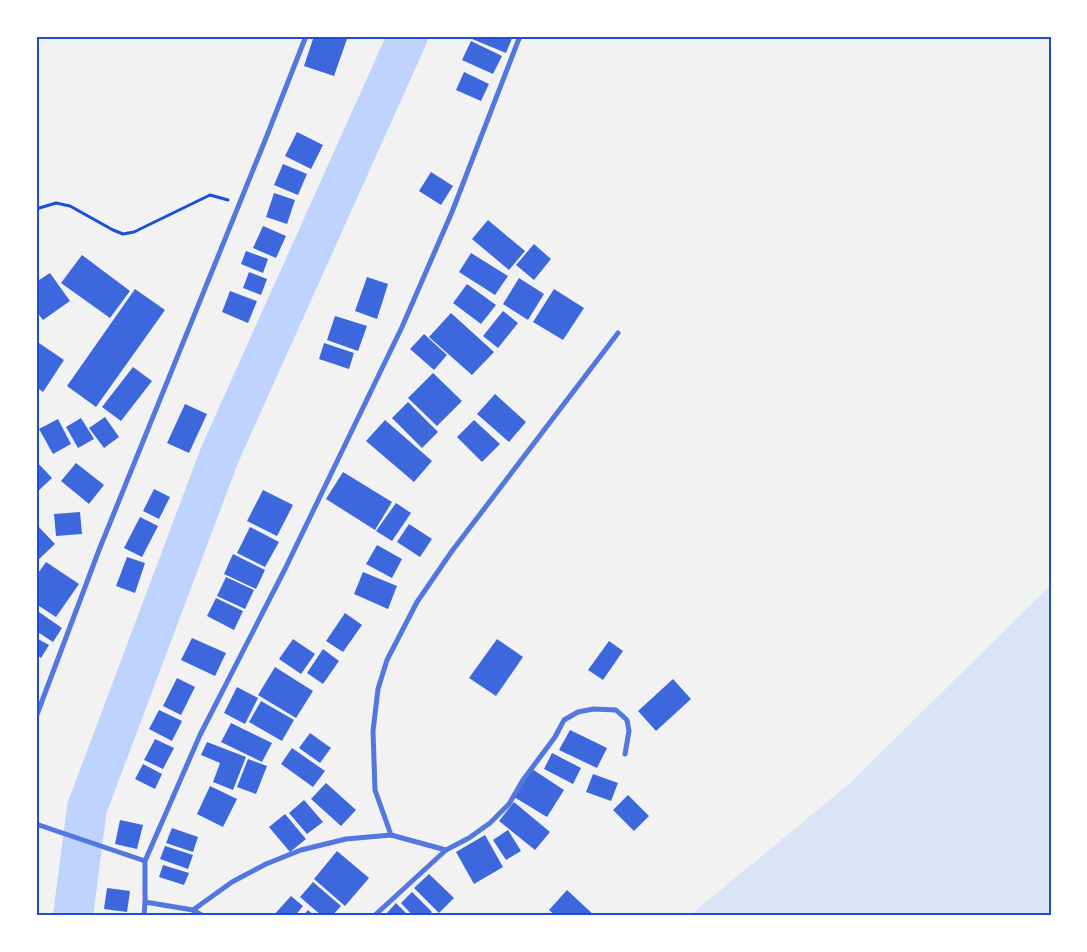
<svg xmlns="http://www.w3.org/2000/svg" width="1087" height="952" viewBox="0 0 1087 952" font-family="'PT Sans',sans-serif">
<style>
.green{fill:#dbe4f7}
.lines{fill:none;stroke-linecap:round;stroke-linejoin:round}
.river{stroke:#bfd3fe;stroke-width:40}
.building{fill:#3d67dc}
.path{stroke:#1d4ed8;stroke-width:3}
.minor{stroke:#5277de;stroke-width:5}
.neatline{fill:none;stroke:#1d4ed8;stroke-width:2}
</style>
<rect width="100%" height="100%" fill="#f2f2f2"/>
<polygon class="green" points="1051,585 1051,916 689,916 849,784"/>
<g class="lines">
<polyline class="river" points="73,916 87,808 220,454 408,36"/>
</g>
<g class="building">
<polygon points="314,36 348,36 334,76 304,66"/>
<polygon points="473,36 513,36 506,53 472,39"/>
<polygon points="471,41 502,56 493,74 462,60"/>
<polygon points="464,72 489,84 481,101 456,90"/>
<polygon points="297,132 323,145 311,169 285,156"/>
<polygon points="283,164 307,174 298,195 274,185"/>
<polygon points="431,172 453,186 441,205 419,191"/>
<polygon points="274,193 295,200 287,224 266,217"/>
<polygon points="488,220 525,251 509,270 472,239"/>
<polygon points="263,226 286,236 276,258 253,248"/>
<polygon points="534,244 551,259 534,280 516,265"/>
<polygon points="246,251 268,259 263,273 241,264"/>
<polygon points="471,253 508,276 495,295 459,272"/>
<polygon points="82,255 130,291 110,318 61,283"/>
<polygon points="249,272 267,279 261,295 243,288"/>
<polygon points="50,273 70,301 43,320 36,311 36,282"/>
<polygon points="367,277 388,284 377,319 355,311"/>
<polygon points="519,278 544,294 528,320 503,304"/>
<polygon points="467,284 496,305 481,324 453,303"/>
<polygon points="135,289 165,310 96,407 67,386"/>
<polygon points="554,289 584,308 563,340 533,322"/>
<polygon points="230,291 257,301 248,323 222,312"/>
<polygon points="503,311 518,323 498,348 483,336"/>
<polygon points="451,313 494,352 472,375 429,337"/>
<polygon points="335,316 367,326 358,351 327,340"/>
<polygon points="424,334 447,355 434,370 410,349"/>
<polygon points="36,341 64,360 43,392 36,387"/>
<polygon points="324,343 354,353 349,369 319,359"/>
<polygon points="133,367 152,381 121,421 102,407"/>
<polygon points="433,373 462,401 437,426 408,398"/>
<polygon points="495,394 526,422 509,442 477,414"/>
<polygon points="408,402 438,432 422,448 392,418"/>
<polygon points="185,404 207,414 189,453 167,443"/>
<polygon points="105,417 119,437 104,448 89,428"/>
<polygon points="81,418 94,439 78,448 66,427"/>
<polygon points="58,419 71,444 53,454 39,429"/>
<polygon points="385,420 432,461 414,482 366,441"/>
<polygon points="474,420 500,444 482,462 457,437"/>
<polygon points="36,461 52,478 36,493"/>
<polygon points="76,463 104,485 89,504 61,481"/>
<polygon points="343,472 392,502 375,530 326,499"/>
<polygon points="154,489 170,497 159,519 143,511"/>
<polygon points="263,490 293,505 277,536 247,521"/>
<polygon points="396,503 411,513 392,541 376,531"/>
<polygon points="80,512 82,534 56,536 54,514"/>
<polygon points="140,517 158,526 142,557 124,548"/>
<polygon points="36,524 55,544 36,562"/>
<polygon points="409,524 432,539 420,557 397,542"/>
<polygon points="250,527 279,542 265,567 237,553"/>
<polygon points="377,545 402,559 392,578 366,564"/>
<polygon points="233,554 265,570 256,589 224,574"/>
<polygon points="127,557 145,563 135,593 116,586"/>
<polygon points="46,562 79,584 56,617 36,604 36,576"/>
<polygon points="363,572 397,586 388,609 354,594"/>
<polygon points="226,577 254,590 245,609 217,596"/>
<polygon points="216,598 243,611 234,630 207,616"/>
<polygon points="39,612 62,628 53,642 36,631 36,616"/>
<polygon points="345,613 362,625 343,652 326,641"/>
<polygon points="36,638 49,645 41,658 36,654"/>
<polygon points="192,638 226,653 215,676 181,660"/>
<polygon points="293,639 315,654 301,674 279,659"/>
<polygon points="497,639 523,657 496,696 469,678"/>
<polygon points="609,641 623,651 603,680 588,670"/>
<polygon points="323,649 339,661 323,684 307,673"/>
<polygon points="275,667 313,691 296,718 258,695"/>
<polygon points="177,678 195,687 181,715 163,706"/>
<polygon points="673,679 691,699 656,731 638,711"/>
<polygon points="237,687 258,698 245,724 224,713"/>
<polygon points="261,701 294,720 282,741 249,722"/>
<polygon points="159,710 182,721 172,741 149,729"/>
<polygon points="231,723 272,743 262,762 221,742"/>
<polygon points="570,730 607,748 597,768 559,750"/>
<polygon points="310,733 331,748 320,763 299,748"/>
<polygon points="155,739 174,748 163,769 144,760"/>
<polygon points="207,742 246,757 233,790 213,782 220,763 201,755"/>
<polygon points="292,748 325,771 313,787 281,764"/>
<polygon points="552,753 581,768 573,784 544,769"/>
<polygon points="248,759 267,766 256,794 237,787"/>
<polygon points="143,764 162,774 155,789 135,779"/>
<polygon points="532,769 564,790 547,817 514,797"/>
<polygon points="593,774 618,783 611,801 586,792"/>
<polygon points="326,783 356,810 341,826 311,799"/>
<polygon points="210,786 237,799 223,827 197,814"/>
<polygon points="628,795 649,816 634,831 613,810"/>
<polygon points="304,800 323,822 307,834 289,813"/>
<polygon points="514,802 550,832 535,850 499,821"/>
<polygon points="285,814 306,839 290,852 269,827"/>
<polygon points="120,820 143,825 137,849 115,844"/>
<polygon points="172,828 198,837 193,852 166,843"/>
<polygon points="508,830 521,851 506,860 493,840"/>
<polygon points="485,835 503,867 474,884 456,852"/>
<polygon points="165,846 193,855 188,869 160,859"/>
<polygon points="337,851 369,878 345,906 314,879"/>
<polygon points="163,865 189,873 184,885 159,877"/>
<polygon points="429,874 454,898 439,913 414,888"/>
<polygon points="313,882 341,906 332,916 322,916 300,897"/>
<polygon points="107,888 130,891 127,912 104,909"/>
<polygon points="567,890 595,916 556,916 549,910"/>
<polygon points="412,892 432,912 428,916 413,916 401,903"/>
<polygon points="291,896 303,906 295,916 273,916"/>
<polygon points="396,903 409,916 384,916"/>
<polygon points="308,910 315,916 303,916"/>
</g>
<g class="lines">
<polyline class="path" points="36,209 56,203 70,206 113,230 123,234 134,232 210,195 228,200"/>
<g class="minor">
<polyline points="36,717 99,550 266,138 306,36"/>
<polyline points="36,824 145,861"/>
<polyline points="391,835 375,790 373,731 378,689 387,660 417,602 452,551 618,333"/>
<polyline points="145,902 193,910 203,916"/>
<polyline points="193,910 232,882 266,864 301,850 346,839 391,835 446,850"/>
<polyline points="144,916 145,902 145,861 200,735 285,569 402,327 452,212 520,36"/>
<polyline points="374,916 446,850 469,838 490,823 509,804 523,780 555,737 564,720 578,712 593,709 616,710 627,720 629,731 625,754"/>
</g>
</g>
<rect width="1087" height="952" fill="none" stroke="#ffffff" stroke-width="75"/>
<rect x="38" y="38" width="1012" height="876" class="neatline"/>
</svg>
